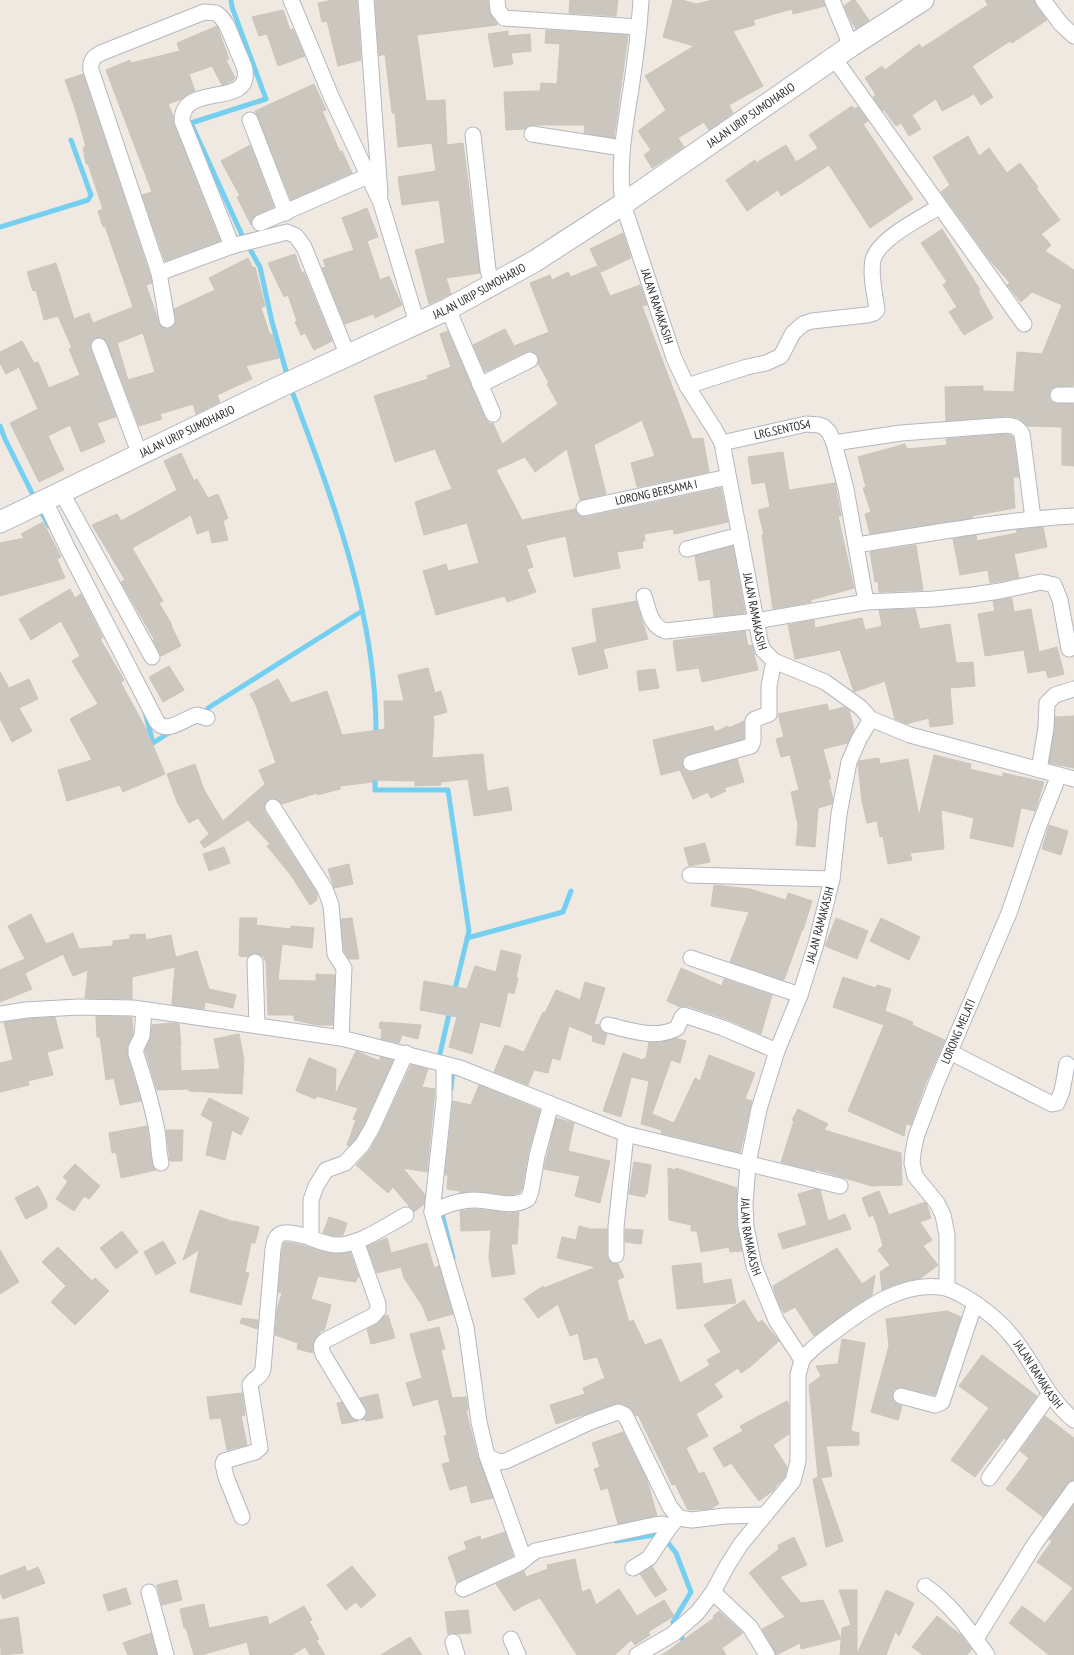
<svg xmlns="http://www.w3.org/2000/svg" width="1074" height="1655" viewBox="0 0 1074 1655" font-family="'PT Sans Narrow',sans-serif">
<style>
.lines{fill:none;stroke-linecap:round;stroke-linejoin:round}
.stream{stroke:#75cff0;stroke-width:5}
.building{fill:#cbc7bf;stroke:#cbc5ba;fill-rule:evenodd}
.street-casing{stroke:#b4b7c1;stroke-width:17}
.secondary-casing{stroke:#b4b7c1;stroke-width:23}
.street{stroke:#fff;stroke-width:15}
.secondary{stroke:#fff;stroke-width:21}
.labels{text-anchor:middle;stroke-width:4;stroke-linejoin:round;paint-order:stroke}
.street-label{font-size:12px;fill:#2e2e2e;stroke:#fff}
</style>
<rect width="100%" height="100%" fill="#efe9e1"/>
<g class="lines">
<g class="stream">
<polyline points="231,0 232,7 266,99 191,123 242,235 260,267 272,322 288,378"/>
<polyline points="0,227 88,200 91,195 71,140"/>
<path d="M290,386C332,498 377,614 376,735"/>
<polyline points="0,426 5,439 36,501"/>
<polyline points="39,508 49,526"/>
<polyline points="208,708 362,611"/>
<polyline points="145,712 153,743 172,731"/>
<polyline points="375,773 375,790 448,790 469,931 454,993"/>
<polyline points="467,938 563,912 571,891"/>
<polyline points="441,1059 439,1058 450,1010"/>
<polyline points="451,1089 453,1069"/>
<polyline points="441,1210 453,1258"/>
<polyline points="616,1541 661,1534 676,1553 691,1592 673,1622 685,1643 689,1655"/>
</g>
</g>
<g class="building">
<polygon points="333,0 357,0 361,60 338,66 327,21 322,22 318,3"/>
<polygon points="375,0 488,0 489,11 497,23 497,25 417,35 426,101 445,100 447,145 463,143 480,273 446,278 451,294 429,304 415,250 445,243 439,200 402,205 398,177 436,171 432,143 398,147 395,113 392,113 385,54 379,56"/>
<polygon points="570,0 618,0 616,16 569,13"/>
<polygon points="673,0 682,0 696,4 713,0 823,0 825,6 793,14 792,9 753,20 755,25 733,31 763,86 729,105 733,113 709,130 704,122 678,138 684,147 652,168 644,155 651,150 638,131 666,110 645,76 694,46 663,37"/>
<polygon points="852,0 855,0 869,20 856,29 851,21 844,6"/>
<polygon points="985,0 1034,0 1036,5 1047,20 1012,43 1010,41 972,66 993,97 981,105 974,94 942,111 936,99 912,115 921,129 909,136 901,123 896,126 884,110 883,111 873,97 876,95 865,78 882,66 885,70 919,44 922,48 988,5"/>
<polygon points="283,10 290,30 293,29 305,56 278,66 267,34 259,36 252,17"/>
<polygon points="217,26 229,59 226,60 235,78 232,81 222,85 212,66 189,74 195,91 187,95 182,99 168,104 174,118 174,124 220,241 165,261 142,195 152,192 106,70 130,60 131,63 180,51 177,43"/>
<polygon points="546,30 628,35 614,138 584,133 585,125 533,125 528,126 525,129 506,130 504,92 540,91 541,83 557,84 560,44 545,43"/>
<polygon points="508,31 508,36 530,34 531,51 511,53 513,64 494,67 488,34"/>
<path d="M83,74L150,275L152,283L146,285L160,325L164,329L172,327L176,323L174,309L215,290L209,278L248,258L253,268L255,267L265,306L261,308L270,335L272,334L279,358L246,366L252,379L217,395L220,402L196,414L193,404L160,414L162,419L139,426L107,343L101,337L95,338L90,344L91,349L116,417L97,423L105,442L81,452L70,425L48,436L64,470L39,482L10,423L38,409L19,367L6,374L0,363V352L22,341L34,363L38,362L49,388L80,375L69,349L72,348L58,316L44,320L36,290L33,291L27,272L56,263L74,319L89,313L93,323L133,307L105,226L103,227L98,211L103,209L88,164H86L83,147H86L75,108L65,80ZM143,333L155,372L128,380L117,343Z"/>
<polygon points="314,84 326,110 322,111 340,152 342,151 352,173 291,200 255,111"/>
<polygon points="852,106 854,109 858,107 868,121 863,124 913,199 870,228 829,165 781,196 778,190 747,211 726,180 755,160 756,163 786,145 796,162 818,148 809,135"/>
<polygon points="968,136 979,156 989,148 1007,173 1020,163 1038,187 1036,188 1060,220 1041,234 1051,245 1045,251 1074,270 1074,383 1073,386 1054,387 1050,390 1049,395 1050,400 1054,403 1074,404 1074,466 1062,465 1062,427 1027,426 1018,418 1008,416 946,421 945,387 983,386 983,391 1014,392 1017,352 1042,354 1062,305 1032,292 1021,302 1007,285 1010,283 989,259 941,192 950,185 933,157"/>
<polygon points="250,145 274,207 256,215 253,218 251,225 237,197 240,196 221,161"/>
<polygon points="367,208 378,237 367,241 380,280 389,276 402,305 375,318 374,314 345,324 322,268 326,267 323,260 354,250 342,218"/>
<polygon points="942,229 980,290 978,291 993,318 964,335 949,312 957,307 943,285 947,282 921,243"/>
<polygon points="623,233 631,258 601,272 590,249"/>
<polygon points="295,254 302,273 304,272 332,341 314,350 305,333 301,335 295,322 297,321 288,295 284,297 268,263"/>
<polygon points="597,266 610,296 640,285 647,305 642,306 692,439 703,438 709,472 637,487 631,463 655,456 642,420 594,445 606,494 580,500 567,449 535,472 525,457 496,470 522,520 575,509 578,514 586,517 721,488 728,522 674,534 673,529 644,534 645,541 642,541 643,548 617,552 620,568 574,577 566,536 526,545 533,567 527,569 536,592 507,602 505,596 436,615 423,571 446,564 448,571 479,563 467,523 424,535 415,502 452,489 435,449 395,462 374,396 428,379 427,376 451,367 440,334 448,331 485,418 490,424 493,423 502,444 558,404 547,384 549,383 538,363 538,356 535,353 531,351 526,352 485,372 473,345 505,329 514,346 549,332 530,283 550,275 552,280 568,272 571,277"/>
<polygon points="1003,434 1010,435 1013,437 1019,477 1013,477 1015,508 972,516 973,518 870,534 865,514 871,512 863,488 866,487 858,457 905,444 907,449 947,445 946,439"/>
<polygon points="783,452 789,490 835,483 841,516 838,516 854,588 811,600 811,602 773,609 762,535 764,535 758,510 770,507 765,482 752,484 748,457"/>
<polygon points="181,453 194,481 197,479 208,498 218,494 228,518 223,521 228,540 212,543 209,530 197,534 191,515 132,548 163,601 159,603 172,625 171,625 181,646 161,656 153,640 154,639 121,582 125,580 92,525 117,514 121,521 177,490 164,461"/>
<polygon points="43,522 61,557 57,559 65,578 0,596 0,543 24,538 21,534"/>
<polygon points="1043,527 1047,547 1014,554 1019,578 990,583 988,570 960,575 953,539 976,535 977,541 1017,533 1016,530"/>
<polygon points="916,545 923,590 879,592 878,581 875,582 870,552"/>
<polygon points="733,546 745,613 714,617 710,579 699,581 695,556"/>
<polygon points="70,589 75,598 81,594 103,638 100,639 124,680 121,683 146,729 165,774 123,792 120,785 67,801 58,770 92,760 70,719 98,704 72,661 80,656 61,621 31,640 19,619"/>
<polygon points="1012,598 1014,612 1031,609 1039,652 1057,647 1064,674 1048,678 1046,670 1028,673 1024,650 985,656 978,614 995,611 993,601"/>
<polygon points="636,601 648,639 603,649 608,668 579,675 572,648 597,642 592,609"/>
<polygon points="915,609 920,629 950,624 956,663 973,662 975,686 950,688 953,724 930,727 929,718 906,724 895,719 885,681 854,692 840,650 795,659 788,625 814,620 815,628 862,618 865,630 882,626 879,610"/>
<polygon points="745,631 748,646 752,645 758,670 702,682 699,668 677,671 673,641"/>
<polygon points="169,666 184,690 163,702 149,677"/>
<polygon points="428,668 435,693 441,691 447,712 433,716 434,721 432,758 483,754 487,791 508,787 512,810 474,816 468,779 441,782 441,785 415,786 415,781 372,780 373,782 340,786 340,789 317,795 317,793 282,804 277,799 269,799 265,803 265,812 317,893 317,900 310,905 290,874 267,846 270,844 248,820 204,848 200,842 209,834 198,818 189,823 177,802 167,774 195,764 204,790 223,821 265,784 259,770 276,763 256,705 250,694 278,679 291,703 327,691 342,735 385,729 384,701 404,701 398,675"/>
<polygon points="655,669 659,688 639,691 637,671"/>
<polygon points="0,672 9,688 29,679 38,699 19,708 32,731 12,742 0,719"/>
<polygon points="827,704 829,711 844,707 849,710 854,729 848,743 823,749 831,779 828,779 833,800 832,804 818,808 815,847 796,845 798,825 791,792 799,790 790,755 781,757 776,739 784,737 778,714"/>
<polygon points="1074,716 1074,768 1049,763 1055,717"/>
<polygon points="744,721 744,739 689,754 684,757 682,761 684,769 688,772 693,772 737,759 744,782 724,788 726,791 711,798 708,792 693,799 680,770 661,775 653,740 713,726 715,732 728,726 729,728"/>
<polygon points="934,755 971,764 970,769 1003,777 1003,773 1044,782 1035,811 1021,808 1013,847 970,838 974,818 941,810 944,849 910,853 912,860 888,864 883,836 880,837 877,821 867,823 862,801 858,765 859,761 879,758 880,764 908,759 919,816"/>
<polygon points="1049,825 1068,831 1061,855 1042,849"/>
<polygon points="705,843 710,862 689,866 684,848"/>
<polygon points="224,847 230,863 209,871 203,854"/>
<polygon points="349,864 353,884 334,888 328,869"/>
<polygon points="714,885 750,889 786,900 788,893 812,901 803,930 802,930 784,980 730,962 749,912 711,906"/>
<polygon points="31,914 46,944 73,933 79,949 113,946 113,941 130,939 130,935 145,934 146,940 171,935 176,959 176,957 197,951 209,989 236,995 233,1008 205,1002 204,1009 172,1005 175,967 132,977 132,999 85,998 88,970 73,976 63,954 25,973 32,989 0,1002 0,970 25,959 8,926"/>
<polygon points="240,918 257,918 256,925 291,929 291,926 314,928 312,948 282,944 278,980 316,981 316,974 335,975 333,1025 317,1025 294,1020 294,1015 268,1015 266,960 264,960 264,957 255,953 248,957 239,956"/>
<polygon points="352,918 359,959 349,959 344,951 341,919"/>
<polygon points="836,918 868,931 857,959 825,946"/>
<polygon points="881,918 920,937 909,960 870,941"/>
<polygon points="501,950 521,955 516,977 518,978 514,994 508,992 500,1027 480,1022 472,1054 449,1047 457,1017 420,1010 424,981 467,989 475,966 496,972"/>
<polygon points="681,968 722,986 724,979 772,995 761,1034 726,1019 687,1006 680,1007 667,1001"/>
<polygon points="843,977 876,988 877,985 891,989 885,1011 913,1022 912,1025 945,1040 925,1085 911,1125 906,1124 904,1136 848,1111 884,1025 833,1007"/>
<polygon points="585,982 605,988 594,1024 599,1025 602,1031 607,1034 604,1045 592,1041 593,1036 569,1026 560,1060 552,1058 548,1073 534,1070 528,1085 494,1072 505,1045 524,1052 543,1012 545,1013 556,990 580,1000"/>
<polygon points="96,1016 132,1017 133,1034 128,1044 127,1054 141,1101 120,1105 114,1078 106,1080 100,1037 97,1037"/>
<polygon points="55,1017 63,1048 47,1052 53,1075 28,1081 29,1085 0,1092 0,1063 13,1060 4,1022 27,1019"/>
<polygon points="380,1022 421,1025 418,1039 402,1035 399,1043 381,1039 382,1029 379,1028"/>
<polygon points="171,1023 179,1024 181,1045 180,1046 181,1071 220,1069 214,1039 239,1034 244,1060 242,1094 189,1091 189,1089 157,1090 145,1050 151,1037 152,1025"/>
<polygon points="676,1038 686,1041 680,1063 671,1060 652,1114 674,1123 695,1078 700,1081 709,1055 755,1073 745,1099 752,1101 740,1153 661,1133 662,1130 641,1124 649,1081 631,1077 621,1117 603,1111 623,1053 643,1060 644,1058 646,1059 649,1042 662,1042"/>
<polygon points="356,1051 380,1061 380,1057 393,1060 364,1124 355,1140 349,1146 347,1145 356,1120 353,1119 358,1108 317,1096 315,1099 296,1091 309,1058 336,1069 335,1095"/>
<polygon points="411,1065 428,1069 422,1087 435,1089 427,1172 403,1168 425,1195 424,1204 414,1212 393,1187 388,1193 356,1165 370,1150 380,1132"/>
<polygon points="479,1085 540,1110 528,1154 522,1189 519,1193 509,1195 476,1191 460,1193 460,1191 447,1189 448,1175 445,1175 453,1101 471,1105"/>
<polygon points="209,1098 249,1118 241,1135 232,1130 225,1160 206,1155 213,1122 201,1115"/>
<polygon points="798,1109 828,1124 824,1130 901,1153 902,1185 872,1186 814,1169 815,1171 781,1162 794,1121 792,1120"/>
<polygon points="556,1118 574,1123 568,1151 610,1161 600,1203 575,1196 580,1176 544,1169"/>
<polygon points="147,1126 152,1165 156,1170 121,1178 116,1152 112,1153 109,1133"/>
<polygon points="166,1130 183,1130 182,1161 170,1161"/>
<polygon points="634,1162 651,1165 647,1194 645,1194 645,1197 629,1194"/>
<polygon points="75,1164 100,1186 89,1199 84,1196 74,1211 56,1199 68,1181 63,1177"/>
<polygon points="668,1168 675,1170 676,1168 737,1188 737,1227 742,1251 730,1252 729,1247 701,1252 697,1231 691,1231 691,1225 669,1220"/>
<polygon points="38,1186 47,1203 47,1208 26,1219 15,1198"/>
<polygon points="815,1189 820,1190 828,1221 845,1214 851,1229 783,1249 778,1234 807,1225 798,1194"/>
<polygon points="879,1191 889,1215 925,1202 927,1205 931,1218 920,1222 932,1240 923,1246 938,1265 921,1278 896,1284 882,1290 880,1272 890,1265 878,1250 883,1246 877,1225 873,1215 869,1217 862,1198"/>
<polygon points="475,1209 508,1213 519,1212 517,1244 511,1244 515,1274 492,1277 489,1257 491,1230 461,1231 460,1211"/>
<polygon points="200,1210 234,1222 234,1221 259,1227 255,1243 251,1243 245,1272 249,1273 241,1305 190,1292 199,1250 183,1260"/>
<polygon points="329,1217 347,1223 343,1235 335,1236 323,1233"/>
<polygon points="579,1226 590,1229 607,1229 607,1255 611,1263 618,1264 624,1277 617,1280 629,1322 633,1320 645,1345 661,1339 680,1383 710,1365 707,1360 721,1352 704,1325 744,1300 758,1323 762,1320 779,1341 750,1367 741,1373 738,1368 714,1384 723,1397 696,1414 708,1436 686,1448 699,1474 704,1472 719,1504 710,1509 688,1510 675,1484 672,1485 638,1415 636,1416 633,1411 623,1404 615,1404 556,1424 550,1405 585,1394 583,1388 605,1378 597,1357 584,1360 578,1333 570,1336 558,1304 538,1318 524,1299 543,1286 544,1288 596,1267 557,1258 562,1237 576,1240"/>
<polygon points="625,1229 643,1230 641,1244 625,1242"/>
<polygon points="122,1231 138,1252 116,1269 100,1248"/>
<polygon points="387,1238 391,1253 427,1243 434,1268 439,1266 453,1314 428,1321 423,1307 404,1278 401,1267 377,1273 367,1246"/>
<polygon points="163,1241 176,1263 156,1275 144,1252"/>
<polygon points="285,1242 293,1243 330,1253 350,1252 359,1277 357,1277 356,1282 318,1276 311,1299 331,1305 324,1331 322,1330 313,1342 313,1353 297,1349 298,1343 275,1335 277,1310 282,1293 278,1292 282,1251 284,1243"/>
<polygon points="58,1247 92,1281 95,1278 109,1291 75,1325 51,1302 66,1286 42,1262"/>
<polygon points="837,1248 862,1284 875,1275 872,1295 855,1306 814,1336 795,1307 784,1313 778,1302 773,1286"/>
<polygon points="0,1250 19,1282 0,1294"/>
<polygon points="701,1263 703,1284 731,1279 736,1303 677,1309 672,1266"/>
<polygon points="947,1311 961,1317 935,1395 899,1387 894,1390 892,1394 894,1402 902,1406 898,1420 871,1412 889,1346 886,1319"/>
<polygon points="388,1315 395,1338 371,1344 367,1329 377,1324 385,1316"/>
<polygon points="242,1318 258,1320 257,1329 240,1323"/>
<polygon points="439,1327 445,1349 441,1350 452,1398 466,1397 468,1410 466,1411 477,1454 493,1498 471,1503 467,1485 450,1490 442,1464 450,1462 444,1436 447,1435 438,1399 413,1406 406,1383 422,1378 410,1334"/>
<polygon points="842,1339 865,1343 851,1431 859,1433 859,1445 826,1446 832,1476 821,1478 843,1541 826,1547 813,1479 818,1477 809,1385 821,1376 816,1366 838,1364"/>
<polygon points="982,1355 1037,1396 1006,1440 1004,1438 975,1477 951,1460 989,1408 959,1386"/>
<polygon points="242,1393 245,1415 241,1416 247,1445 227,1450 221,1418 210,1419 207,1397"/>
<polygon points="378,1394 383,1418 366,1421 366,1419 361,1420 366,1417 367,1411 360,1398"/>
<polygon points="787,1401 789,1404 789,1434 773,1445 787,1467 785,1477 776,1486 774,1490 759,1501 731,1463 724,1467 713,1448 743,1431 740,1426"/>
<polygon points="342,1402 351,1417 358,1421 342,1424 337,1403"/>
<polygon points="1045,1416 1074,1438 1074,1480 1067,1484 1043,1517 1006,1489 1029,1458 1020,1451"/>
<polygon points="623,1432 647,1480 657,1516 618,1524 608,1488 601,1490 594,1469 600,1467 592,1443"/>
<polygon points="1074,1504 1074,1655 1049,1655 1009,1623 1022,1606 1045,1623 1073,1588 1037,1562 1052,1541 1049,1539"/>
<polygon points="505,1532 513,1556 457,1583 448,1557 467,1549 464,1542 480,1536 481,1540"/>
<polygon points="794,1537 807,1565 780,1577 801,1603 823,1600 841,1639 801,1649 800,1643 776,1655 762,1629 785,1617 749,1573 779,1549 778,1545"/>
<polygon points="575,1559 582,1592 590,1589 596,1605 619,1589 637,1616 664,1600 674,1616 648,1632 650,1635 635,1645 631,1640 615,1655 577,1655 540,1598 526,1604 514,1611 496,1584 524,1571 526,1577 548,1569 547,1565"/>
<polygon points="25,1566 27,1572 38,1567 45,1583 3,1599 0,1592 0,1576"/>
<polygon points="352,1566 376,1595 361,1608 356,1602 346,1610 327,1585"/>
<polygon points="652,1566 667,1590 655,1597 640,1574"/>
<polygon points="177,1580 182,1600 162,1605 157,1585"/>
<polygon points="126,1588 131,1604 108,1611 103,1595"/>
<polygon points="839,1590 857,1590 857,1654 886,1590 914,1603 899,1636 895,1632 886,1655 840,1655 842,1628 851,1625"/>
<polygon points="204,1604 209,1628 267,1616 269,1625 304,1606 312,1620 309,1621 319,1639 316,1640 325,1655 310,1655 305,1647 292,1655 250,1655 247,1642 201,1655 194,1655 186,1628 184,1628 180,1609"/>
<polygon points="468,1610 471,1633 457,1634 451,1633 448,1635 445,1612"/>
<polygon points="719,1611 743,1633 722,1648 726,1655 662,1655 714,1618 713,1616"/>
<polygon points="937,1616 962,1636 966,1642 972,1649 967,1655 923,1655 912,1647"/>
<polygon points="18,1617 23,1653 1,1655 0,1620"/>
<polygon points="151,1633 157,1655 128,1655 123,1643"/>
<polygon points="410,1637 422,1655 381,1655"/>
</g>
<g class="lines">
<g class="street-casing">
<g id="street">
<polyline points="291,0 331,96 381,203 417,323"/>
<polyline points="366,0 380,194"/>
<polyline points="497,0 498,10 504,18 639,27"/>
<path id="s1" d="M641,0C639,32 635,63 630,95C624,132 618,167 623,204L674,358L687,386L715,430L722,443L760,641L763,650L774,661L825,682L860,707L871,719L910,735L1074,779"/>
<polyline points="832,0 851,46"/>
<polyline points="1043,0 1061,24 1074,36"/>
<path d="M204,12L216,13C227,20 231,36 236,47C239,55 243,62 245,70C251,109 182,81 182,121L232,246L159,273L91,70C90,61 93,57 101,53Z"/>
<polyline points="834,58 1024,324"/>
<polyline points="250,120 286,213"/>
<polyline points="532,134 622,148"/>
<polyline points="473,135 488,270 492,285"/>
<polyline points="260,223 368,176"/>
<polyline points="232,246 287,232 296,236 304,247 348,356"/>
<polyline points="159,273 167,320"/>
<polyline points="448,309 493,414"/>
<polyline points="99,346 140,455"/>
<polyline points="480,385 530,360"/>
<path d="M687,386L747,367L766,363L781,356L793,333L803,324L812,321L867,315L874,313L877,310C875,295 870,275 873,260C878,239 921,218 939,207"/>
<polyline points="1058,395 1074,395"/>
<path id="s2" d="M722,443L806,424L819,425L824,427L829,432L834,443L846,489L866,602"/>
<path d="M834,443L901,433L995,426C1006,425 1016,423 1022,434L1033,518"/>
<polyline points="62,493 152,657"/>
<path d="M45,501L68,549L157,722C167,735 185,718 197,715L207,718"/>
<path id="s3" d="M584,508L728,477"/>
<path d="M856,545C928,534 1001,520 1074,516"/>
<polyline points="687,549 740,535"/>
<path d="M644,596C649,611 650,626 666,631L756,621L866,602L934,599L973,595L1000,591L1041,582L1054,585L1060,600L1069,649"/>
<path id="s4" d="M871,719L859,739L849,762L839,814L832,879L816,944L800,995L777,1051L759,1109L748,1164L745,1204L746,1227L754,1266L776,1320L802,1360C812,1347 825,1339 838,1329C866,1308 902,1282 940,1287C960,1289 996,1317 1009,1333C1034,1361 1045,1397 1074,1420"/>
<polyline points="691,763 751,746 753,741 753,721 755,719 769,714 769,686 774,661"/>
<polyline points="1039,770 1046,728 1047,703 1055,695 1074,689"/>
<polyline points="273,807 325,889 331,905 335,954 344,968 341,1038"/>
<polyline points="690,875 832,879"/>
<polyline points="691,958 800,995"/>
<polyline points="255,962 257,1025"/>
<path d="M144,1010L142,1036L136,1048V1054C144,1078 151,1101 156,1126C159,1138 158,1150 161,1163"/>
<polyline points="0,1014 26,1010 78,1007 133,1008 341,1038 460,1068 626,1134 840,1186"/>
<path d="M608,1025C630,1030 656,1040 677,1028L682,1017L684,1015L723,1028L777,1051"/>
<polyline points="950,1052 1052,1104 1057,1103 1062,1091 1067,1064"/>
<path d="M406,1053L372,1128L362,1145L345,1163L326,1170L316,1186L311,1200V1238C318,1241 326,1244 335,1245C359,1246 385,1226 406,1215"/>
<polyline points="444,1064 444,1100 432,1212 466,1327 479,1422 487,1456 524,1559"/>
<path d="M432,1212C444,1205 461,1200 475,1200C492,1200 512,1209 528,1199L531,1191L537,1156L551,1104"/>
<path d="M356,1241L378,1304V1310L373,1316L326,1340C320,1344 321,1348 323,1354L358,1412"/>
<polyline points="616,1255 616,1227 626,1134"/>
<path id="s5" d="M947,1288V1235L943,1215L937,1203L915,1176L912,1163L913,1153L916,1137L936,1084L1009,913L1038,828L1059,775"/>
<polyline points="901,1396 935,1405 942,1402 975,1303"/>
<polyline points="487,1456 499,1462 506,1461 590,1422 618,1412 625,1415 670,1507 679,1518 692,1520 725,1516 765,1515"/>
<polyline points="989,1478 1049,1395"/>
<path d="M242,1517L226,1477L223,1464L224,1461L255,1452L260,1448L250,1385C253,1378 261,1378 263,1369L273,1249C274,1246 274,1240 277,1237C283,1228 303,1236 311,1238"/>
<polyline points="633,1568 649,1558 669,1528 675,1521"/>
<path d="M925,1586C951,1604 969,1630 987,1655"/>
<polyline points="463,1589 520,1563 535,1551 654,1525 663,1524 669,1528"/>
<polyline points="149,1592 166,1655"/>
<polyline points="713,1592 750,1627 767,1655"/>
<polyline points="511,1639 518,1655"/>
<polyline points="976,1639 1034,1545 1074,1489"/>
<polyline points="453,1642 457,1655"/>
<polyline points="637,1655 673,1634 697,1613 713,1592 727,1566 741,1544 793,1481 798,1461 798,1375 802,1360"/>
</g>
</g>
<g class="secondary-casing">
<g id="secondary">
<path id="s6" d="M0,522L275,389L448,309L535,261L623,204L851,46L923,0"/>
</g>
</g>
<use href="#street" class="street"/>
<use href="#secondary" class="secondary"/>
</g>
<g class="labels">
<g class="street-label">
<text dy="4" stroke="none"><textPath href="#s6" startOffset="856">JALAN URIP SUMOHARJO</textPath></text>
<text dy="4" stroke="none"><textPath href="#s6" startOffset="532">JALAN URIP SUMOHARJO</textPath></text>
<text dy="4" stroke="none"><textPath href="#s1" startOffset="313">JALAN RAMAKASIH</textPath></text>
<text dy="4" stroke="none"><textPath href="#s2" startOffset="62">LRG.SENTOSA</textPath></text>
<text dy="4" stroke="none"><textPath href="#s6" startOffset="208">JALAN URIP SUMOHARJO</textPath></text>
<text dy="4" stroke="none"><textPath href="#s3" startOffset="74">LORONG BERSAMA I</textPath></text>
<text dy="4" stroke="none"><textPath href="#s1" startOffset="637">JALAN RAMAKASIH</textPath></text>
<text transform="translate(820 925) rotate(-75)" y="4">JALAN RAMAKASIH</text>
<text dy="4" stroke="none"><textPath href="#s5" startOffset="275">LORONG MELATI</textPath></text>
<text dy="4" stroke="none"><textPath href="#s4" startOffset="538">JALAN RAMAKASIH</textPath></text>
<text dy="4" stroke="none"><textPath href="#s4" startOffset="969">JALAN RAMAKASIH</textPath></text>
</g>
</g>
</svg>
